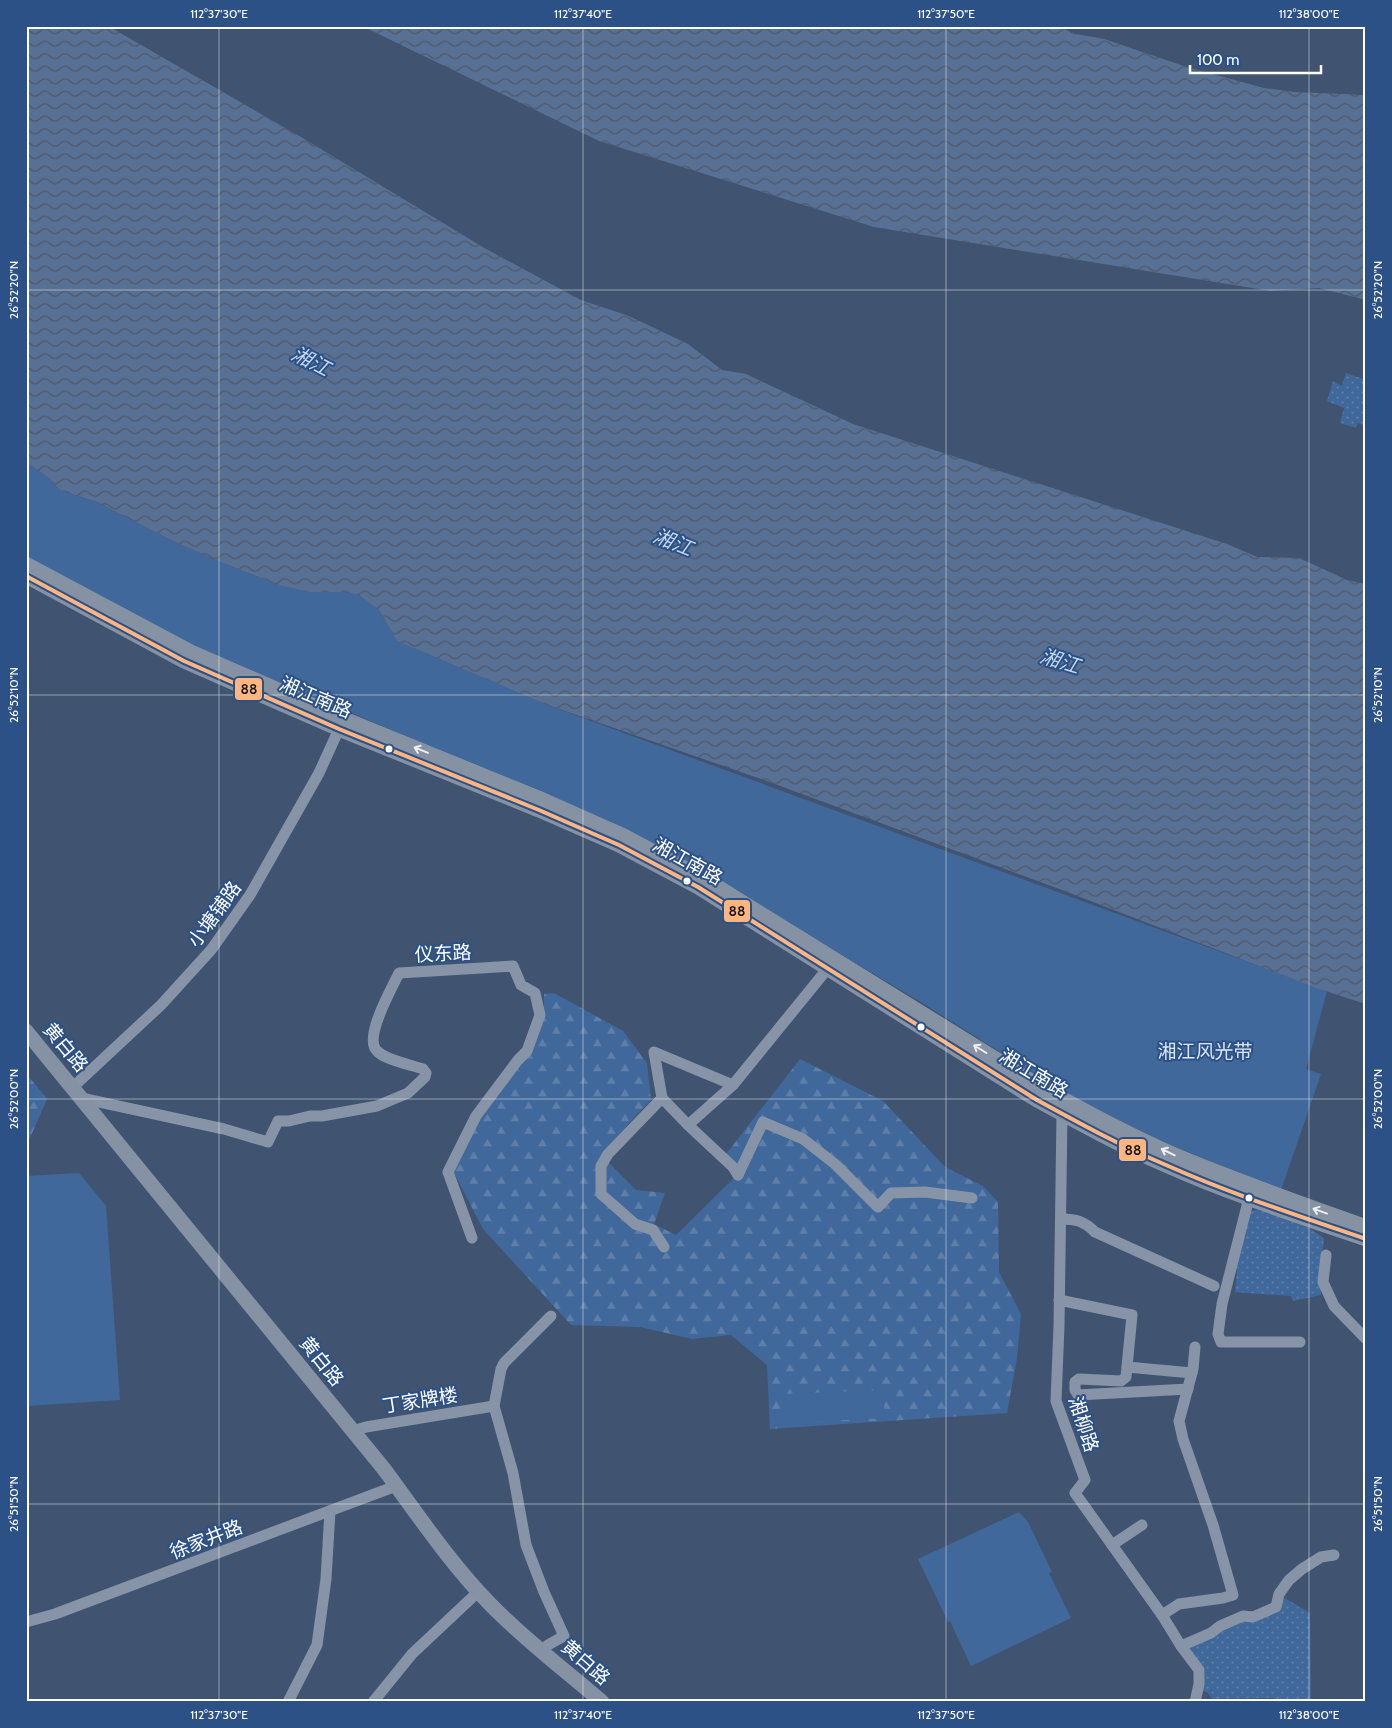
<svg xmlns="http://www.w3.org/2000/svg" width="1392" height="1728" viewBox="0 0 1392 1728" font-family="Cabin,'Noto Sans SC',sans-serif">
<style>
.grass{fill:url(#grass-dots)}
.forest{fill:url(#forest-firs)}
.park{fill:#40689b}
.water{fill:url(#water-waves)}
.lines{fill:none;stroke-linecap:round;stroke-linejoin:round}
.minor{stroke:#8794a7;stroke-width:11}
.major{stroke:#8592a4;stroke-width:15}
.bus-1-casing{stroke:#2b5186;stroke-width:8}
.bus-1{stroke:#ffb580;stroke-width:4}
.oneway{stroke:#edeff1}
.ticks{fill:none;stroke:#fff;stroke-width:1;stroke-opacity:0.45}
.bus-dot{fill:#fff;stroke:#2b5186;stroke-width:2}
.labels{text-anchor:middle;stroke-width:4;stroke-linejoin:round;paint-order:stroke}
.street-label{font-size:19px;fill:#fff;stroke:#2b5186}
.park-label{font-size:19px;fill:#dae6f6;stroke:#2b5186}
.water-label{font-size:20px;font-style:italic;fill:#c2d6ef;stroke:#2b5186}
.line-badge{stroke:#2b5186;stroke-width:2}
.pale-badge-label{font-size:14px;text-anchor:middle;font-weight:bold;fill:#111}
.neatline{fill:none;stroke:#fff;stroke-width:2}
.ticks-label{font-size:12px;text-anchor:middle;fill:#fff}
</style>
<defs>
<pattern id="grass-dots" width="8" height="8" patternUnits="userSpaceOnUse" patternTransform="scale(1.25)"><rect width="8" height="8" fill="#40689b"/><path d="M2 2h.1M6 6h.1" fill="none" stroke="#5d7faa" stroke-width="1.8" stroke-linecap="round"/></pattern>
<pattern id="forest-firs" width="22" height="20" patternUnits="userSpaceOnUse" patternTransform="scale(1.25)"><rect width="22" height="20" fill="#40689b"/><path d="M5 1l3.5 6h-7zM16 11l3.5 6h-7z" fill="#5d7faa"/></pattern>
<pattern id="water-waves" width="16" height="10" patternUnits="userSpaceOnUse" patternTransform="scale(1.25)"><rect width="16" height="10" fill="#577094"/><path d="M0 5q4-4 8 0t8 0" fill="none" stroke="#505a69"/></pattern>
</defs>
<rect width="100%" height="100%" fill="#405471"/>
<g class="grass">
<polygon points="1346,373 1366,380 1366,426 1358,423 1356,428 1340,423 1344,408 1327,401 1333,381 1342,386"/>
<polygon points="1259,1209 1309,1228 1324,1238 1321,1268 1321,1295 1293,1301 1291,1296 1235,1292 1239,1248 1251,1211"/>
<polygon points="1283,1597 1310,1613 1311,1702 1276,1702 1275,1698 1212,1699 1207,1692 1203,1691 1205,1670 1188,1649"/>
</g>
<g class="forest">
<polygon points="554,993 623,1031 647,1063 651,1100 630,1122 602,1156 636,1190 665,1193 654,1224 676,1235 736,1176 720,1162 800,1059 883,1101 945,1167 983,1186 998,1202 999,1272 1021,1314 1017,1358 1007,1413 770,1429 767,1365 731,1335 692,1339 640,1327 571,1325 483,1229 452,1169 481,1116 530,1054 544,1018 544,994"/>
<polygon points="26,1073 47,1099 26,1147"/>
</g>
<g class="park">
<polygon points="26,462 49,478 60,490 97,502 173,541 218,561 276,584 344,592 359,595 379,610 397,641 545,704 1327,991 1306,1069 1321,1074 1281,1190 1120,1124 1059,1089 924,1004 686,862 380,725 198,648 26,556"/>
<polygon points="79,1173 106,1206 120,1400 26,1406 26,1176"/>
<polygon points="883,1390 885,1418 785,1423 784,1394"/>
<polygon points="1019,1512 1028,1522 1052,1572 1049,1573 1071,1618 971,1666 950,1621 948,1622 918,1559"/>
</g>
<g class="water">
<polygon points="26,26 108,26 301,137 486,249 581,300 629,316 688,344 722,370 746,374 853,424 1227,544 1257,557 1299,558 1347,580 1366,584 1366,1004 1319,989 1062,890 761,779 545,704 397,641 379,610 359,595 344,592 309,592 276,584 218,561 173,541 97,502 60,490 49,478 26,462"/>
<polygon points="362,26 1057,26 1076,34 1104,39 1190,68 1264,88 1295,92 1366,95 1366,300 1319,288 1271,291 874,227 599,141"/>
</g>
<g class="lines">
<g class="minor">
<polyline points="73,1087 161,1005 211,950 250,895 319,773 339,729"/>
<path d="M81,1098L224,1129L268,1142L278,1121H289L310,1116H322L377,1106L408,1093L425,1077L426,1073L423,1069C412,1065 385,1060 377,1051C363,1038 392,988 399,973L513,966L521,985L535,993L540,1015L527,1051L518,1060L476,1116L448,1172L472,1238"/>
<polyline points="662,1098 654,1052 733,1085"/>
<polyline points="1062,1114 1059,1326 1056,1401 1085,1480 1075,1493 1162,1615 1181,1646 1199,1670 1199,1684 1195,1702"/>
<polyline points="688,1125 733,1085 828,968"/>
<polyline points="738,1175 763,1122 803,1139 835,1164 878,1207 891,1193 925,1192 972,1198"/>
<polyline points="1249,1198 1222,1304 1218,1334 1221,1342 1300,1342"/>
<path d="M1061,1219C1076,1219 1084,1221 1095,1232L1214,1286"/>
<polyline points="664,1247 653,1230 635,1224 601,1194 601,1166 608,1154 662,1098 688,1125 733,1167 738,1175"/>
<polyline points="1326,1255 1323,1282 1334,1306 1366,1339"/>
<polyline points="1059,1300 1132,1315 1126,1377 1121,1381 1079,1379 1075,1382 1075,1390 1078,1395 1188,1389"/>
<polyline points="1127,1367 1192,1373"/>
<polyline points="353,1431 366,1427 494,1406"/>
<polyline points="1112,1545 1142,1525"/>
<polyline points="1162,1615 1179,1604 1223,1598 1233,1595 1213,1525 1183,1439 1179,1421 1193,1369 1195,1347"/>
<polyline points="26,1622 55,1614 396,1486"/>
<polyline points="1181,1646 1211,1633 1220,1626 1243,1616 1253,1617 1276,1607 1279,1594 1289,1580 1302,1569 1321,1557 1334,1555"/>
<polyline points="542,1650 548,1645 564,1636 544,1592 526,1545 513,1473 494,1406 501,1369 504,1363 551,1316"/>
<polyline points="288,1702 317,1645 326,1579 330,1511"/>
<polyline points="373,1702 412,1654 479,1591"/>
</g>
<g class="major">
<path d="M26,564L191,652L349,721L543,800L624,836L703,878L1041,1087C1085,1111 1130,1136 1177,1156C1239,1182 1302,1204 1366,1227"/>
<path d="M26,576L184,661L339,729L539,810L619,845L698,887L1037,1100C1079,1123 1121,1146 1166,1165C1231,1194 1299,1216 1366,1239"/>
<path d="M26,1031L384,1469C418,1515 450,1563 490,1604C524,1639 565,1670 602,1702"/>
</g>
<g class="bus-1-casing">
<path id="bus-1" d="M26,576L184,661L339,729L539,810L619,845L698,887L1037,1100C1079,1123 1121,1146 1166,1165C1231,1194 1299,1216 1366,1239"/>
</g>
<use href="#bus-1" class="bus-1"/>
</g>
<defs><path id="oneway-shaft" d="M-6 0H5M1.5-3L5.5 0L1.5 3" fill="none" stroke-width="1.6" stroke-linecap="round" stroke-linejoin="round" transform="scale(1.25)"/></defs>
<g class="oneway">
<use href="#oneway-shaft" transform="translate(421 750) rotate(-158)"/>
<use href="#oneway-shaft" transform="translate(980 1049) rotate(-148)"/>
<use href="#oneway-shaft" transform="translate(1168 1152) rotate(-154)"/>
<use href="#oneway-shaft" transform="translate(1320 1211) rotate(-160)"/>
</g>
<path class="ticks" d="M219,26V1702M583,26V1702M946,26V1702M1309,26V1702M26,290H1366M26,695H1366M26,1099H1366M26,1504H1366"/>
<g class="bus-dot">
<circle cx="389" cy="749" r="4.5"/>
<circle cx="687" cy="881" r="4.5"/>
<circle cx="921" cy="1027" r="4.5"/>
<circle cx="1249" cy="1198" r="4.5"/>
</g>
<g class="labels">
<g class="street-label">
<text transform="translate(316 697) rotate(23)" y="7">湘江南路</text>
<text transform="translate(688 861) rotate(29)" y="7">湘江南路</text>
<text transform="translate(214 914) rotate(-54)" y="7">小塘铺路</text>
<text transform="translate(443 953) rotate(-3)" y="7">仪东路</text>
<text transform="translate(66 1047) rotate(50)" y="7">黄白路</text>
<text transform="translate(1034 1073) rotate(31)" y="7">湘江南路</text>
<text transform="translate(322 1361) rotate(51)" y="7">黄白路</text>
<text transform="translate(420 1400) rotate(-9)" y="7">丁家牌楼</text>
<text transform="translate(1084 1424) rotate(72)" y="7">湘柳路</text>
<text transform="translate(206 1539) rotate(-21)" y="7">徐家井路</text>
<text transform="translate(586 1662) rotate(41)" y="7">黄白路</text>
</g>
<g class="park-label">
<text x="1205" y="1058">湘江风光带</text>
</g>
<g class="water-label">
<text transform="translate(311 361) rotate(27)" y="7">湘江</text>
<text transform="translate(673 542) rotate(22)" y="7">湘江</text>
<text transform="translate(1060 661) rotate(17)" y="7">湘江</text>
</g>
</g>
<g class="line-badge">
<rect x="234" y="677" width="29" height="24" rx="5" fill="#ffb580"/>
<rect x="723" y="899" width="28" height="24" rx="5" fill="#ffb580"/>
<rect x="1118" y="1138" width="29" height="24" rx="5" fill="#ffb580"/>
</g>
<g class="pale-badge-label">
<text x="249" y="694">88</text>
<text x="737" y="916">88</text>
<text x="1133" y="1155">88</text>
</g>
<rect width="1392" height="1728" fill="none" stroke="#2b5186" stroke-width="55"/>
<path d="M1190 65v8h131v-8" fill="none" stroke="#ffffff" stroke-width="2.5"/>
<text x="1197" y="65" font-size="15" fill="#ffffff" stroke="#2b5186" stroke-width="4" paint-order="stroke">100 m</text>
<rect x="28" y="28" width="1336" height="1672" class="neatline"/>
<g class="ticks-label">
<text x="219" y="18">112°37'30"E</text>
<text x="583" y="18">112°37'40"E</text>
<text x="946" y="18">112°37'50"E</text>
<text x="1309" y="18">112°38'00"E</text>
<text transform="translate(14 290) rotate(-90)" y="4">26°52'20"N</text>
<text transform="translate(1378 290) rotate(-90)" y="4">26°52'20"N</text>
<text transform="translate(14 695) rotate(-90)" y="4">26°52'10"N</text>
<text transform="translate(1378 695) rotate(-90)" y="4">26°52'10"N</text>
<text transform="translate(14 1099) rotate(-90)" y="4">26°52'00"N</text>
<text transform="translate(1378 1099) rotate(-90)" y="4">26°52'00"N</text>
<text transform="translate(14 1504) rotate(-90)" y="4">26°51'50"N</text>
<text transform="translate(1378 1504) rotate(-90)" y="4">26°51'50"N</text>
<text x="219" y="1719">112°37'30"E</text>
<text x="583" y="1719">112°37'40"E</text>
<text x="946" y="1719">112°37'50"E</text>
<text x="1309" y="1719">112°38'00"E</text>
</g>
</svg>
